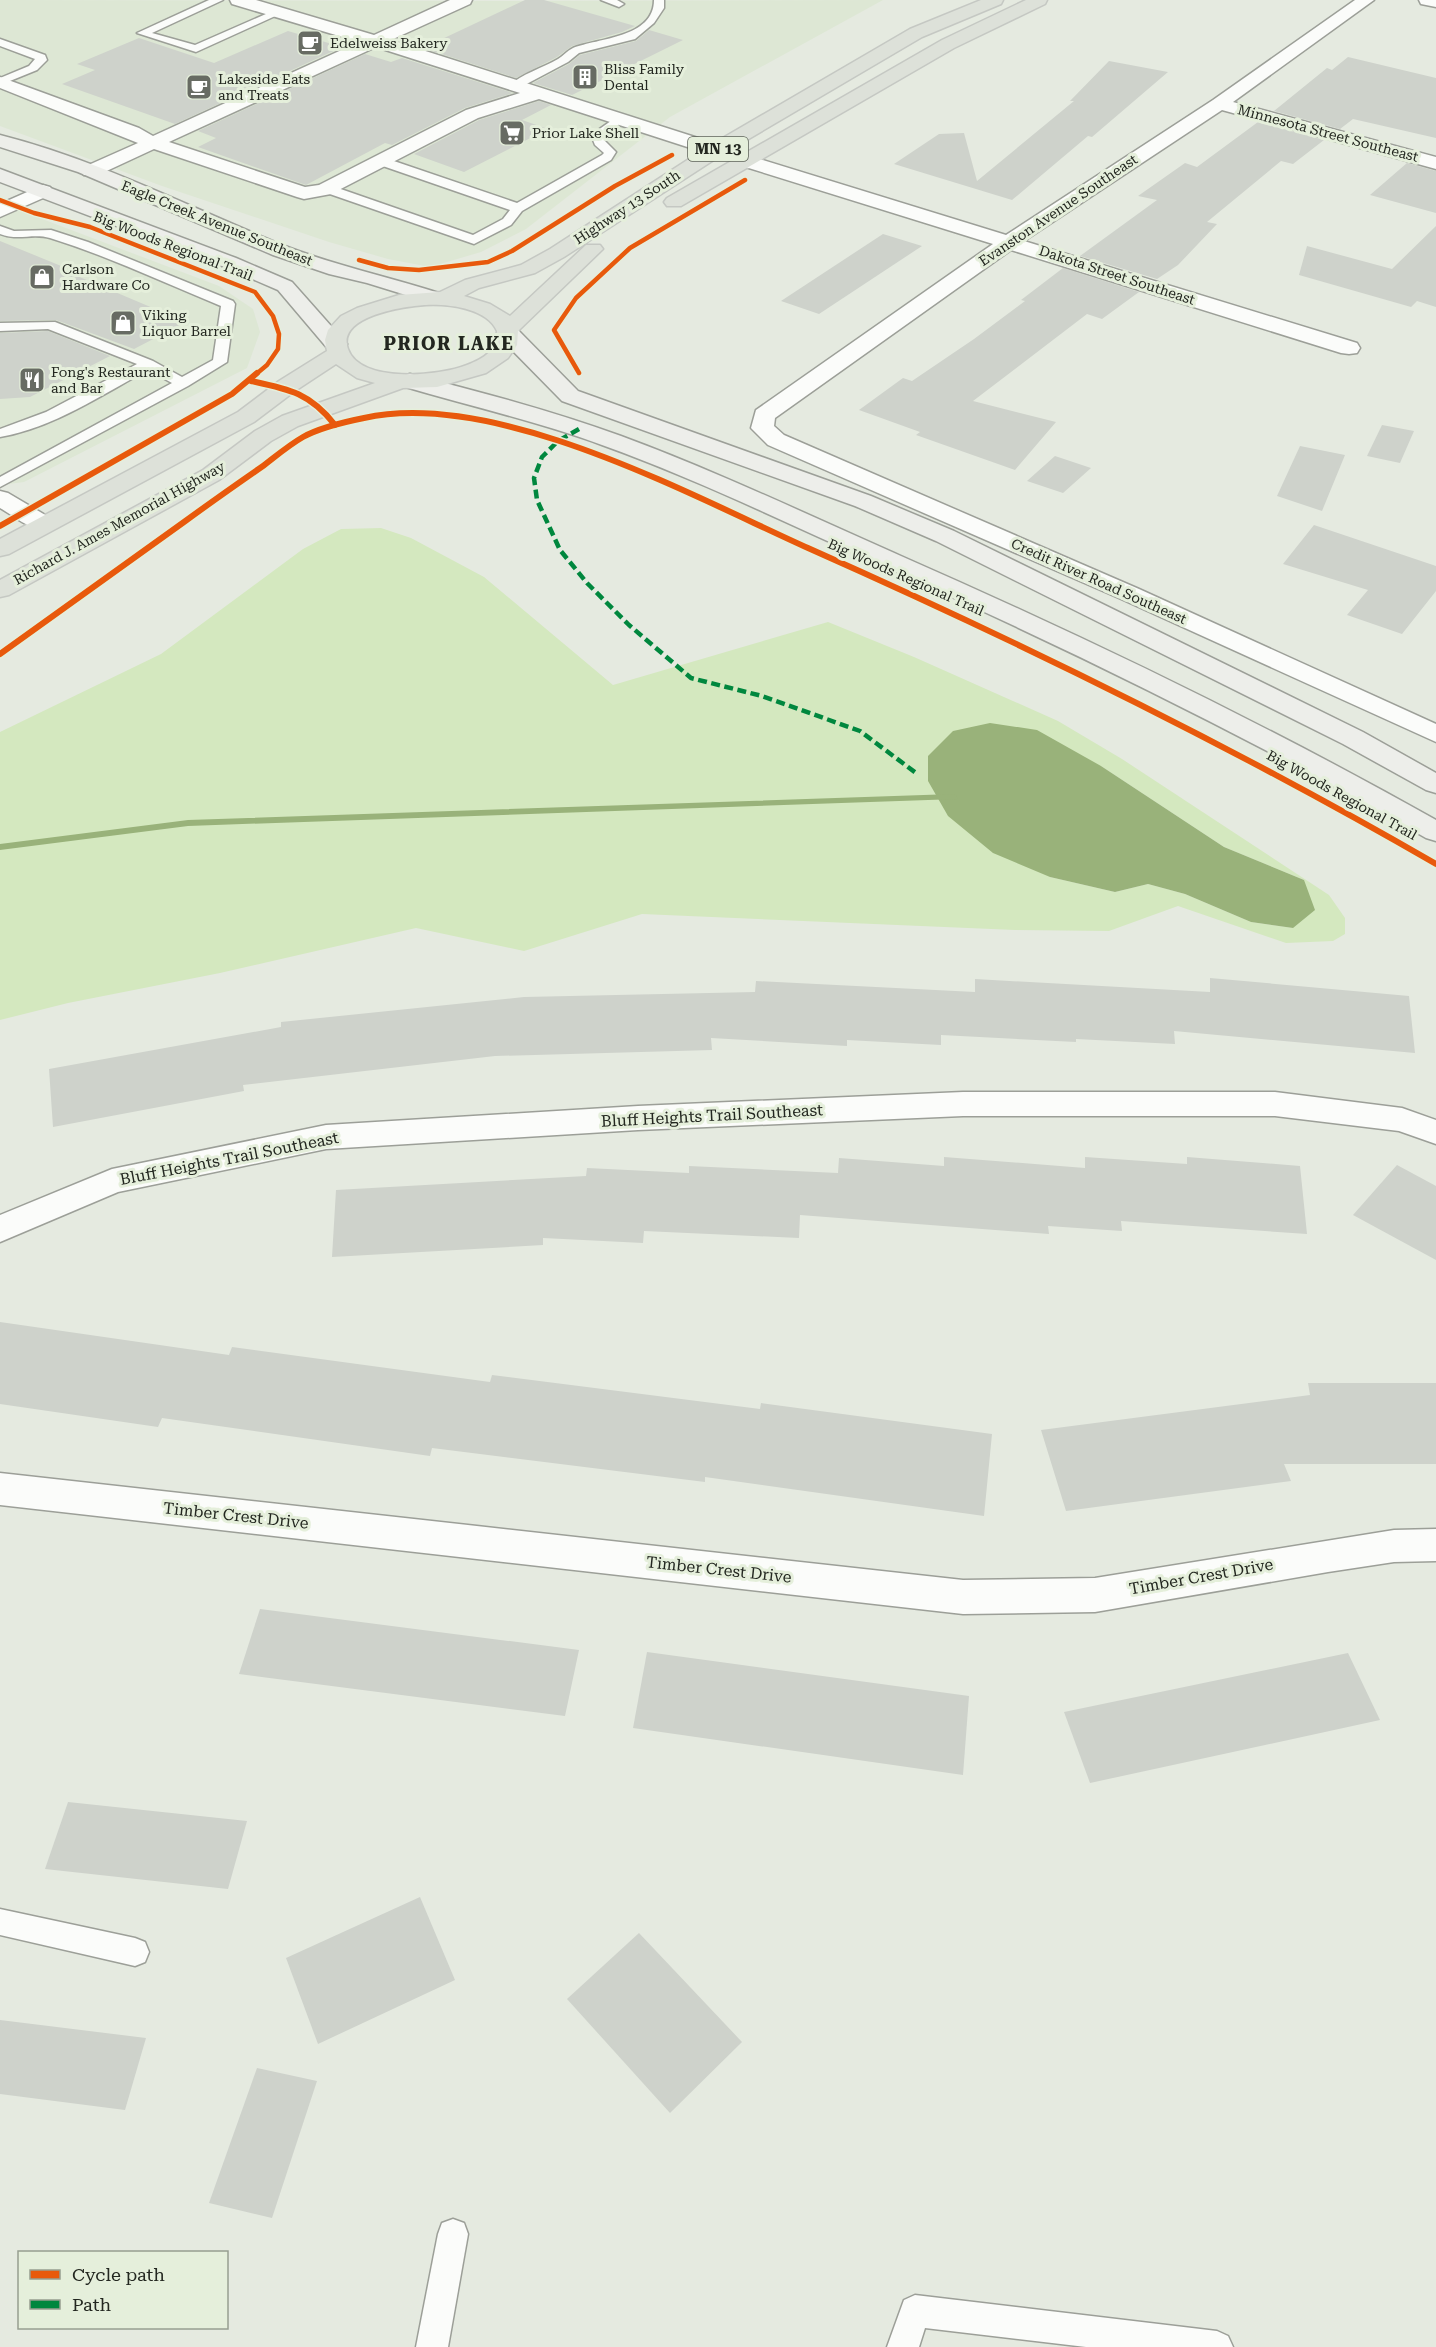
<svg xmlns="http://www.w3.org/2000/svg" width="1436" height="2347" viewBox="0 0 1436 2347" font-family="'Roboto Serif',serif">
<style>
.built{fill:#dde7d4}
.green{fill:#d4e8bf;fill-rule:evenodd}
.water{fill:#99b27a}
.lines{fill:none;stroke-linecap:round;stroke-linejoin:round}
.stream{fill:#99b27a;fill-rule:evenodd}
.building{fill:#ced2cb}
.lane-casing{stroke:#9c9f98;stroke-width:3}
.street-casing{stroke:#9c9f98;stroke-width:3}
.secondary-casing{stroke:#9c9f98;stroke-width:3}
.primary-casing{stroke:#c5c8c3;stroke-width:3}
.lane{fill:#fbfcfa;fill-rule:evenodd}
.street{fill:#fbfcfa;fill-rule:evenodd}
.secondary{fill:#edeeea;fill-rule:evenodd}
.primary{fill:#dde1d9;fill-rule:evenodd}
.quiet{stroke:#00873e;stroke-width:4.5;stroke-dasharray:9 4.5;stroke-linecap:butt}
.cycleway-far1-casing{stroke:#e5efdb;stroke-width:7}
.cycleway-casing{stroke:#e5efdb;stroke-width:9}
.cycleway-far1{stroke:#e8590c;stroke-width:4.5}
.cycleway{stroke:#e8590c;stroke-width:6}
.labels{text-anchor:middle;stroke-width:6;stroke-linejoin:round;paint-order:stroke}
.far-poi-label{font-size:14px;fill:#232720;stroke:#e5efdb;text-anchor:start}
.far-street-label{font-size:14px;fill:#232720;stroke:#e5efdb}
.shield{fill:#e5efdb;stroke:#5d6358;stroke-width:1.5}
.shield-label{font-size:15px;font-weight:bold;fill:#232720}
.street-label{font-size:16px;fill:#232720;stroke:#e5efdb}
.far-district-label{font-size:18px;font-weight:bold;letter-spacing:1.5px;fill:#232720;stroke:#e5efdb}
</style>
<rect width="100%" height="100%" fill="#e5eae0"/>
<g class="built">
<polygon points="0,0 505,1 883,0 670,117 526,229 481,252 430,267 388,259 329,242 162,186 0,126"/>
<polygon points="0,203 219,286 253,309 260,332 247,368 24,482 0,485"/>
</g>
<path class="green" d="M381,528L411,538L484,577L613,685L828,622L914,657L1058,721L1122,759L1329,895L1345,918V934L1333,941L1286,943L1178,906L1109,931L1015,930L642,914L524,951L416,928L220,973L68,1003L0,1020V732L161,654L303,549L341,529ZM1101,766L1224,847L1304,880L1293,928L1251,922L1185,894L1148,884L1115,892L1050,877Z"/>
<polygon class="water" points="990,723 1037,730 1101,766 1224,847 1304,880 1315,910 1293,928 1251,922 1185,894 1148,884 1115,892 1050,877 993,853 948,816 928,781 928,756 953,731"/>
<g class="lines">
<polygon class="stream" points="953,794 958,797 957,799 188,826 0,850 0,844 188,820"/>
</g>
<g class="building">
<polygon points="525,0 544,0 635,26 622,32 572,46 557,57 516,78 423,48"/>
<polygon points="649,30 683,40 572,95 533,83 569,64 580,55 636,41"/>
<polygon points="288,31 342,47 175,124 62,84 95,70 77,64 139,38 214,63"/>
<polygon points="365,54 391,62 402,58 513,93 465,108 392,145 385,143 306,185 198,147 216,138 198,131"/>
<polygon points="1348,57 1436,78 1436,138 1353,119 1340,129 1274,111 1327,68 1332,70"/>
<polygon points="1109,61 1168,72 1092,137 1088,136 1012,200 894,164 939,134 964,133 977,181 1074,101 1070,101"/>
<polygon points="539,101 551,105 522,120 548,129 464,172 414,154 479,120"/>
<polygon points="1258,122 1324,140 1293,164 1281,161 1207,222 1217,224 1178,265 1157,279 1080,256 1157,200 1138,196 1185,163 1197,167"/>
<polygon points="1407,163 1436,171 1436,213 1370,195"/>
<polygon points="1436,226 1436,307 1417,301 1411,307 1299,275 1307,246 1392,269"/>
<polygon points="883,234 922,246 819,314 781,301"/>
<polygon points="0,241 66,268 63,270 186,322 134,349 56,320 0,321"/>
<polygon points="1063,268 1139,292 1102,319 1087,314 973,401 1056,422 1015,470 916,435 920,432 859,410 903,378 912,381 974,339 1025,301 1021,300"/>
<polygon points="48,331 110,356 30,397 0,399 0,333"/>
<polygon points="1382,425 1414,431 1400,463 1367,456"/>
<polygon points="1300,446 1345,455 1322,511 1277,496"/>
<polygon points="1055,456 1091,468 1063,493 1027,481"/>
<polygon points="1314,525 1436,566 1436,591 1402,634 1347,615 1368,590 1283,564"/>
<polygon points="1210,978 1409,996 1415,1053 1174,1031 1175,1044 1076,1039 1076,1042 941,1035 941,1045 847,1040 847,1046 711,1038 712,1050 495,1056 243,1085 244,1091 53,1127 49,1069 281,1027 281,1022 524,997 755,992 756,981 975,992 975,979 1210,992"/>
<polygon points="944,1157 1085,1168 1085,1157 1187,1164 1187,1157 1300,1166 1307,1234 1121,1221 1122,1231 1048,1226 1049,1234 800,1215 799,1238 644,1231 643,1243 543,1238 543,1245 332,1257 336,1190 586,1176 587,1168 689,1173 689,1166 838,1173 839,1158 944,1166"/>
<polygon points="1397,1165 1436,1186 1436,1260 1353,1215"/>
<polygon points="0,1322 229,1355 232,1347 490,1382 492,1375 760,1409 761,1403 992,1434 984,1516 705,1477 705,1482 432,1448 430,1456 162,1418 158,1427 0,1404"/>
<polygon points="1308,1383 1436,1383 1436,1464 1284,1464 1291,1481 1066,1511 1041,1430 1310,1395"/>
<polygon points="260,1609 579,1650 565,1716 239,1674"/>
<polygon points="647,1652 969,1696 963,1775 633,1728"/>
<polygon points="1348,1653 1380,1720 1090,1783 1064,1712"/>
<polygon points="68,1802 247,1821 228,1889 45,1869"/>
<polygon points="420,1897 455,1980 318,2044 286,1958"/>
<polygon points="639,1933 742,2042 670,2113 567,1999"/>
<polygon points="0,2020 146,2038 125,2110 0,2094"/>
<polygon points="257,2068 317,2081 272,2218 209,2203"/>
</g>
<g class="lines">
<g class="lane-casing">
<g id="lane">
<polygon points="209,0 223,0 152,33 195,45 275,10 279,9 284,12 196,52 137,33"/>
<polygon points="601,0 617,0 624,4 619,7"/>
<path d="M654,0H664V8L654,23L635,39L579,53L568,62L519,88L515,89L509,86C521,74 543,68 558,59C563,56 567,51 573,48C598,38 654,38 654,0Z"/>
<polygon points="0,39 45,55 47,60 37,70 0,85 0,78 29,66 35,59 0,46"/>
<polygon points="618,116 622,118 622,122 603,136 605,141 616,152 611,160 522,211 511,225 474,244 324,192 322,189 328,185 332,186 473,235 503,219 510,210 377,164 377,158 385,158 517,203 602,155 604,153 595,145 591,135"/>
<path d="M0,226L14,231L51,230L88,242L233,301L235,304L227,362L188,386L0,487V477L172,383L148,370C101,395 53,428 0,437V429L46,412L137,364L48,329L0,331V323L55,322L153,361L182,377L213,360L221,306C165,283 108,256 50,238C33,233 18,241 0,234Z"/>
<polygon points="0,1909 135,1938 145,1942 149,1952 145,1962 135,1966 0,1935"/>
<polygon points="453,2219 464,2223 468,2234 448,2347 416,2347 438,2234 442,2223"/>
<polygon points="915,2295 1217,2331 1228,2336 1233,2347 1086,2347 925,2328 919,2347 887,2347 904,2300"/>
</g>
</g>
<g class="street-casing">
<g id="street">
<path d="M230,0H256L374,35L450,0H472L470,4L391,40L723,146L725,150L723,154H709L539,99L478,118L331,194L304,199L297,197L154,149L98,175H84L81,171L84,167L138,143L0,88V77L139,128L153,136L359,42L232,4ZM376,47L520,93L466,110L319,185L305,187L169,142Z"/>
<polygon points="1355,0 1374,0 1233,102 1436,157 1436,169 1222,110 1024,241 1357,343 1360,348 1357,353 1349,354 1341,353 1011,250 775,418 774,426 784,435 1139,589 1436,724 1436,742 1121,599 768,445 751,428 756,410 993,244 739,165 737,161 739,157 753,157 1006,235 1213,100"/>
<polygon points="1419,0 1436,0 1436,7 1421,4"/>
<polygon points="43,185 50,187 53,191 50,195 0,217 0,204"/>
<path d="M0,491L8,493L52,519L56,524L52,529C34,534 16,517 0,508Z"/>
<polygon points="963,1092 1275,1092 1402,1108 1436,1120 1436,1144 1399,1131 1275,1116 963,1116 638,1130 326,1149 118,1192 0,1242 0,1215 112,1169 326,1125 638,1106"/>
<polygon points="0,1473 963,1580 1095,1578 1394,1530 1436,1529 1436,1561 1394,1562 1328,1572 1095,1612 963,1614 0,1505"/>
</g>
</g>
<g class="secondary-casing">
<g id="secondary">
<path d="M0,135C99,160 191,208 285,246C336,266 390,277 442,294L445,298L442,302L435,304L367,283L329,274L273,255L78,172L0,147Z"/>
<polygon points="0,169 236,258 292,282 347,344 344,349 336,350 328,349 278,290 222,266 0,182"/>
<polygon points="509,328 517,329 578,391 871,496 954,531 1363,732 1436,773 1436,793 1426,790 1343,744 936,541 855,506 562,401 501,339 498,334 501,329"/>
<path d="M410,374C480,392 553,411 621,436C716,471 808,515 901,556C1083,636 1262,722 1436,820V841L1426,838C1246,735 1061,645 872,561C782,521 694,478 602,445C537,421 469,406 402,386L399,381L402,376Z"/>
</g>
</g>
<g class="primary-casing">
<g id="primary">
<path d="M981,0H1003L1001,4L922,37L723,154L564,257L535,273L479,288L464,296L490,304L510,316L586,245H600L603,249L518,331L517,345L508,358L486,373L437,387L403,388L298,426L271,441L219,480L9,595L0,597V580L203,470L255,431L282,416L375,383L357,378L336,364L295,391L254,422L9,554L0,556V539L238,412L279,381L327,351L325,340L328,330L341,316L357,308L399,295L440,292L465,280L521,265L550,249L709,146L910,29ZM426,305C448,304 487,308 497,331C496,351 485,358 467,365C440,376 360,384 348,349C336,316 405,306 426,305Z"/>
<polygon points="1026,0 1047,0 1045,4 954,48 681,206 667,206 664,202 667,198 942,40"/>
</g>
</g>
<use href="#lane" class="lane"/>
<use href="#street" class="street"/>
<use href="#secondary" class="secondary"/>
<use href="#primary" class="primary"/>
<polyline class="quiet" points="579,429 558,441 542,457 534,478 537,500 560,550 587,583 629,625 691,678 762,696 860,731 916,773"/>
<g class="cycleway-far1-casing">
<g id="cycleway-far1">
<polyline points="0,200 34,213 90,227 255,292 273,316 279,334 278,349 267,365 255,375"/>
<polyline points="359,260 388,268 419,270 488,262 512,251 615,186 672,155"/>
<polyline points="579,373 554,330 576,298 630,248 745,180"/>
</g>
</g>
<g class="cycleway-casing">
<g id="cycleway">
<path d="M251,381C289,389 310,393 335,425"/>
<polyline points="0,526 232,394 257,373"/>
<path d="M0,654C61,610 123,566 184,522C210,503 237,484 263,466C276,456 289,445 303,437C321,427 344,422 364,418C496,389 688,494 808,548C1022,643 1232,746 1436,864"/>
</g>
</g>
<use href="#cycleway-far1" class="cycleway-far1"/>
<use href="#cycleway" class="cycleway"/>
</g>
<defs>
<g id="cafe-square" transform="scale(1.35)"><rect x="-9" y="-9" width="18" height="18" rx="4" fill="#676b63" stroke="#e5efdb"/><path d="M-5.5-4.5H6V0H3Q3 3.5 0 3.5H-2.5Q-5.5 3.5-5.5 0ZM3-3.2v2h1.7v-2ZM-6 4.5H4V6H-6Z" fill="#fff"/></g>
<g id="building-square" transform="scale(1.35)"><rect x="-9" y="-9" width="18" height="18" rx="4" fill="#676b63" stroke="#e5efdb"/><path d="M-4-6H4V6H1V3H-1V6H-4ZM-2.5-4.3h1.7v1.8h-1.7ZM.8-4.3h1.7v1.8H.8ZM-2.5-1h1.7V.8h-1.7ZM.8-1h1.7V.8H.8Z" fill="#fff"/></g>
<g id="supermarket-square" transform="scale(1.35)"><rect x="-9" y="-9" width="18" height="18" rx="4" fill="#676b63" stroke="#e5efdb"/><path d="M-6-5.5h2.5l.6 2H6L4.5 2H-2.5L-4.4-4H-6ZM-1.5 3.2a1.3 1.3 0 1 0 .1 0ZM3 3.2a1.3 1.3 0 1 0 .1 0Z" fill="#fff"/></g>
<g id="shop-square" transform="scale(1.35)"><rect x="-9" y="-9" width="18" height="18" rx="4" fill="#676b63" stroke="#e5efdb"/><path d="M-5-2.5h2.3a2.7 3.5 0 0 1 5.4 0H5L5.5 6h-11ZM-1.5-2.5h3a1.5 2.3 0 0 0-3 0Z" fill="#fff"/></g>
<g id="restaurant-square" transform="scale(1.35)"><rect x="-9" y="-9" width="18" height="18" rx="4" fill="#676b63" stroke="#e5efdb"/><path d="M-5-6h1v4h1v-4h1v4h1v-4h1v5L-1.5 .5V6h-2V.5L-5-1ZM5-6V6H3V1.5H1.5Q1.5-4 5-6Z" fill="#fff"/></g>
</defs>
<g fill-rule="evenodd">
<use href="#cafe-square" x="310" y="43"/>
<use href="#building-square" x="585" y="77"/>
<use href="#cafe-square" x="199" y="87"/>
<use href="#supermarket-square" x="512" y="133"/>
<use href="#shop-square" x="42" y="277"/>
<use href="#shop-square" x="123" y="323"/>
<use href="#restaurant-square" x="32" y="380"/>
</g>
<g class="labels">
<g class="far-poi-label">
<text x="330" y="48">Edelweiss Bakery</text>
<text x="604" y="74">Bliss Family<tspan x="604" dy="16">Dental</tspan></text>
<text x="218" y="84">Lakeside Eats<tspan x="218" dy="16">and Treats</tspan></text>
<text x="532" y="138">Prior Lake Shell</text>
<text x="62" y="274">Carlson<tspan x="62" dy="16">Hardware Co</tspan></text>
<text x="142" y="320">Viking<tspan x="142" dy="16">Liquor Barrel</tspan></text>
<text x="51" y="377">Fong's Restaurant<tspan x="51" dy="16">and Bar</tspan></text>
</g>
<g class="far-street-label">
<text transform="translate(1328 133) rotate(15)" y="5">Minnesota Street Southeast</text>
<text transform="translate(627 207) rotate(-33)" y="5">Highway 13 South</text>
<text transform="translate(1058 210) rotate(-34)" y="5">Evanston Avenue Southeast</text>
<text transform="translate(217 223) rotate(22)" y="5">Eagle Creek Avenue Southeast</text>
<text transform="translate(173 246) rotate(21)" y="5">Big Woods Regional Trail</text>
<text transform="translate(1117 275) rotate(18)" y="5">Dakota Street Southeast</text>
<text transform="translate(119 523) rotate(-29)" y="5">Richard J. Ames Memorial Highway</text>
<text transform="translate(906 577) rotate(24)" y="5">Big Woods Regional Trail</text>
<text transform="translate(1099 581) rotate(24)" y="5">Credit River Road Southeast</text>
<text transform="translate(1342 795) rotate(29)" y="5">Big Woods Regional Trail</text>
</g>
<rect class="shield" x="688" y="137" width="60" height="24" rx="4.5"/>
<g class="shield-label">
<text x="718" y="154">MN 13</text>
</g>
<g class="street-label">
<text transform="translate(712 1115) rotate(-3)" y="6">Bluff Heights Trail Southeast</text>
<text transform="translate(229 1158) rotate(-11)" y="6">Bluff Heights Trail Southeast</text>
<text transform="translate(236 1515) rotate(6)" y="6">Timber Crest Drive</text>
<text transform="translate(719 1569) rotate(6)" y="6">Timber Crest Drive</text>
<text transform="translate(1201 1576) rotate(-10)" y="6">Timber Crest Drive</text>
</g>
<g class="far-district-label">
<text x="449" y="350">PRIOR LAKE</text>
</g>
</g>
<rect x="18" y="2251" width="210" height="78" fill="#e5efdb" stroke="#979f90" stroke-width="1.5"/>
<rect x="30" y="2270" width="30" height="9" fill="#e8590c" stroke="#979f90" stroke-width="1.5"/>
<text x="72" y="2281" font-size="18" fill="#232720">Cycle path</text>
<rect x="30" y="2300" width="30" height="9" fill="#00873e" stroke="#979f90" stroke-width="1.5"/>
<text x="72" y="2311" font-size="18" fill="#232720">Path</text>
</svg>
